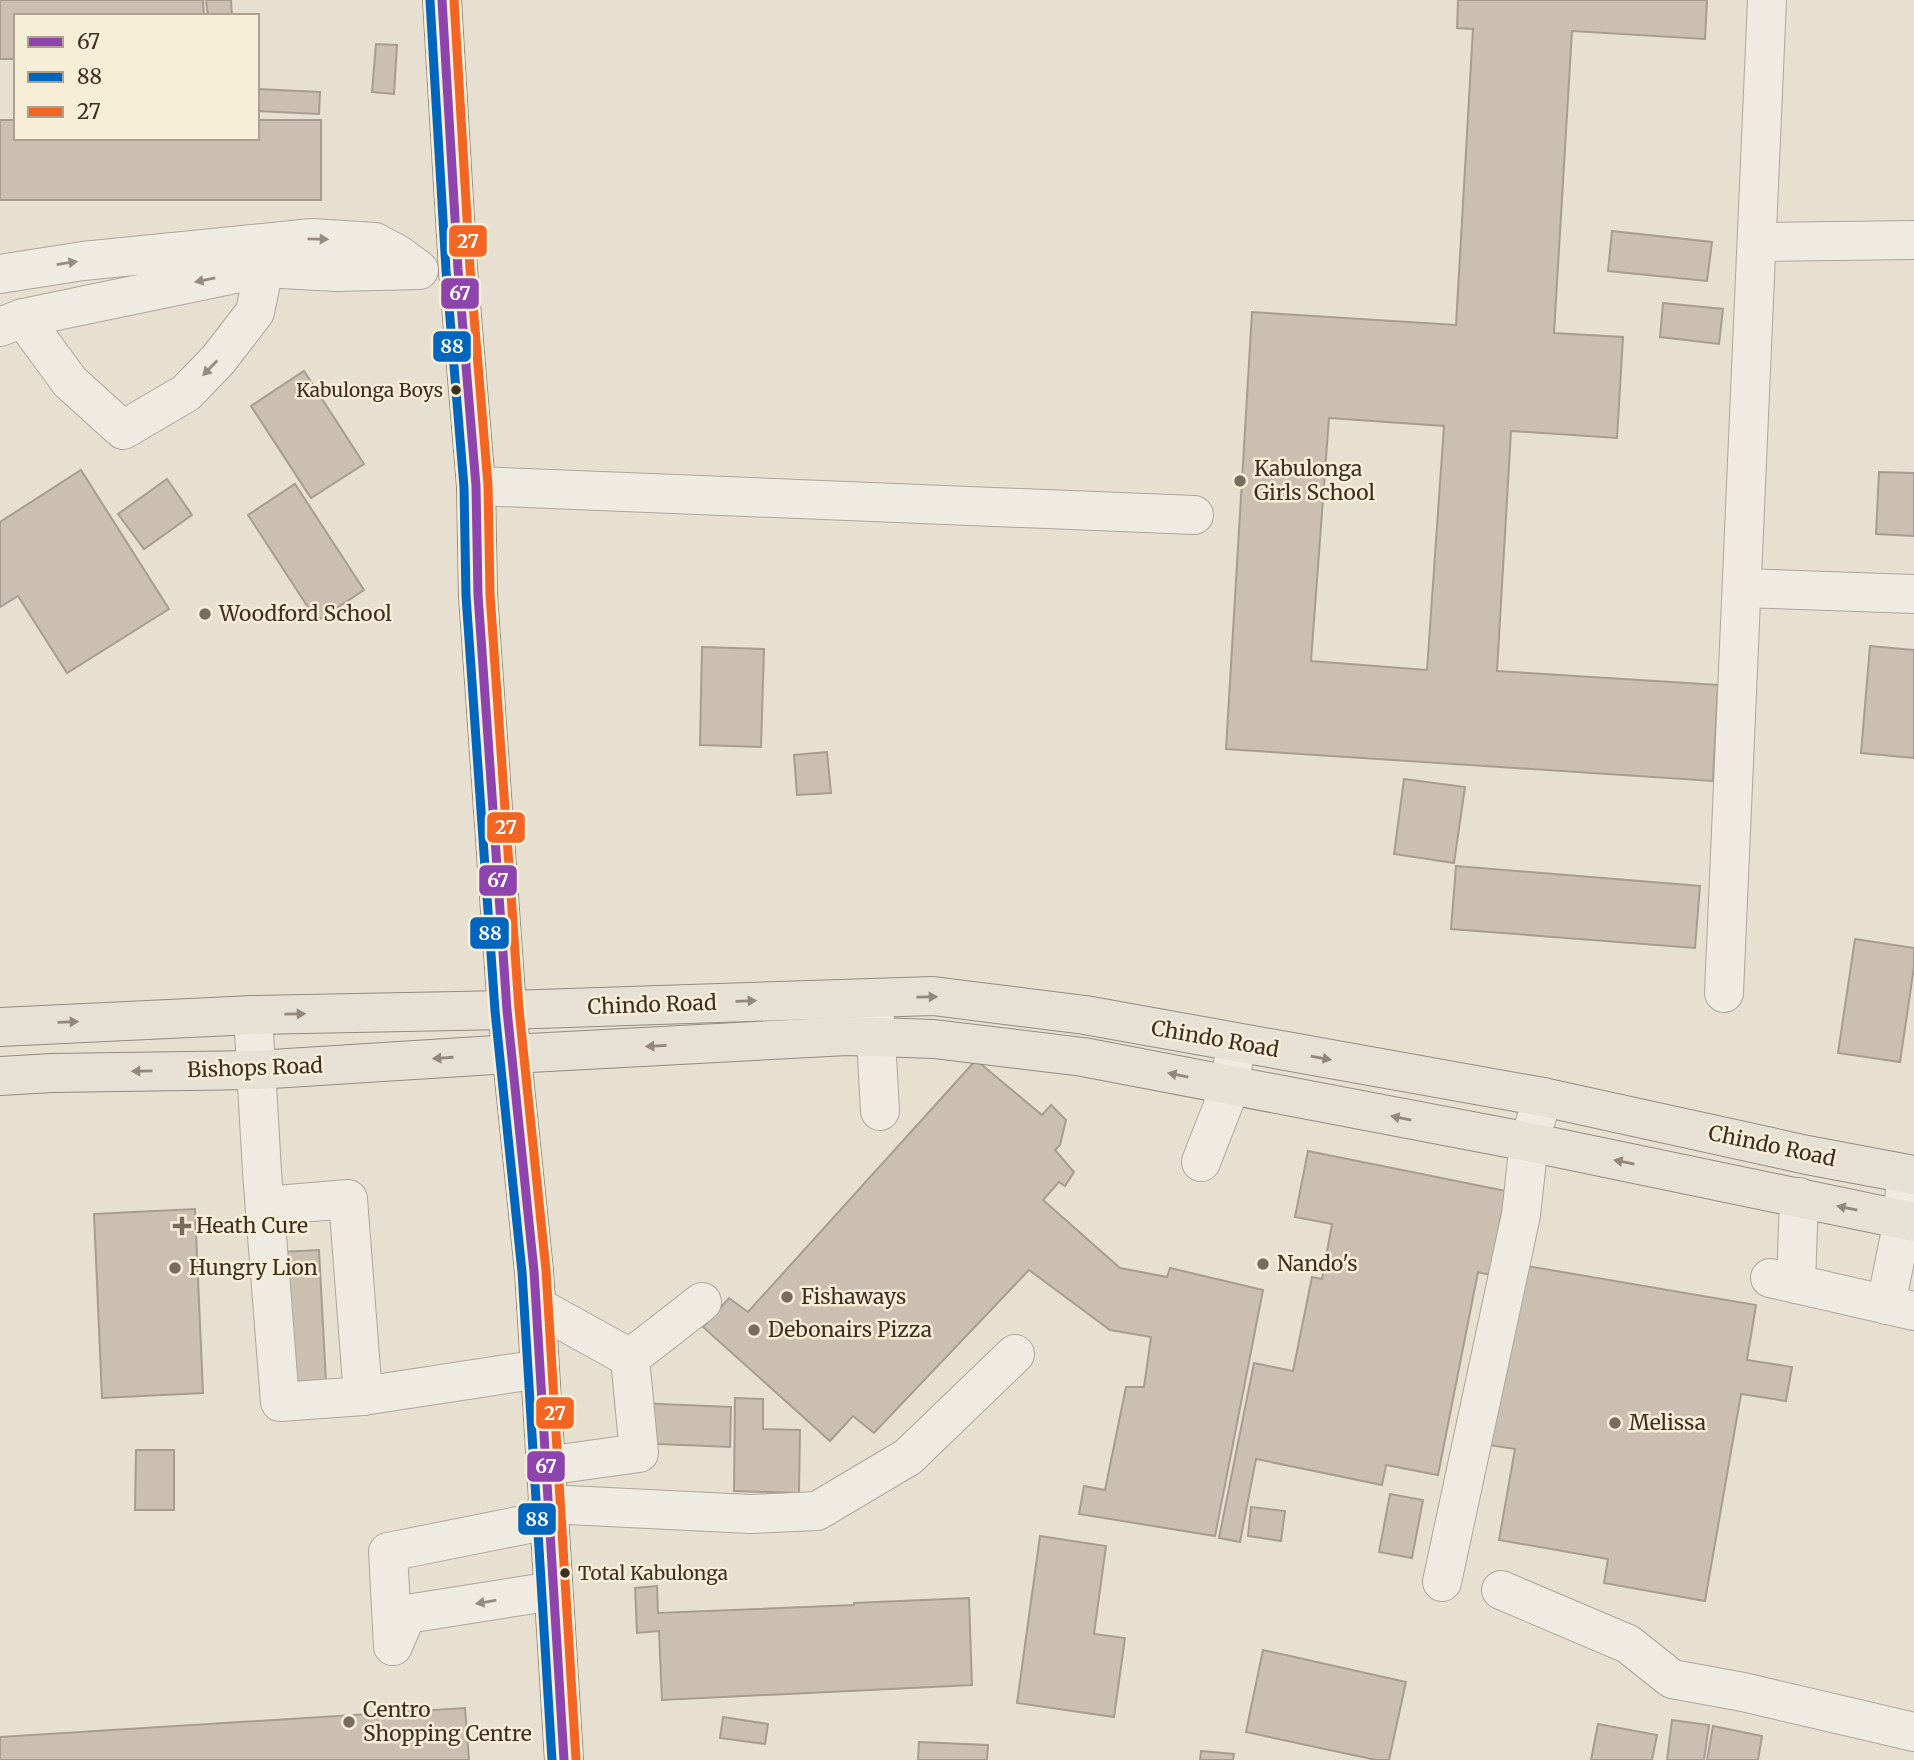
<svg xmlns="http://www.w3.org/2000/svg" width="1914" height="1760" viewBox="0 0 1914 1760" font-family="Merriweather,serif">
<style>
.building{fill:#cbbfb2;stroke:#a89c90;stroke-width:2;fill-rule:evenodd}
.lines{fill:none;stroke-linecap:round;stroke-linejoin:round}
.minor-casing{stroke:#ada599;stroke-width:40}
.major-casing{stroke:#928b80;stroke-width:40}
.minor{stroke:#efebe3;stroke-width:38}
.major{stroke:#e6e1d4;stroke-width:38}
.bus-1-casing{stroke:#f7eed8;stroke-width:14}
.bus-2-casing{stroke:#f7eed8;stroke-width:14}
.bus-3-casing{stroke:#f7eed8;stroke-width:14}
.bus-1{stroke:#8e44ad;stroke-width:9}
.bus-2{stroke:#0065bd;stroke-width:9}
.bus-3{stroke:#f26522;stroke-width:9}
.oneway{fill:#968c82}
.oneway2{fill:#92887a}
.bus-dot{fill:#3d2e20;stroke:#f7eed8;stroke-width:2.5}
.poi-dot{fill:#786c5e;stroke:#f7eed8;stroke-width:2.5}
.labels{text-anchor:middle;stroke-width:5;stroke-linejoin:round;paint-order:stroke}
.bus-label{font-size:19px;fill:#3d2e20;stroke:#f7eed8;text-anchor:end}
.poi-label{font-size:21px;fill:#3d2e20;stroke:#f7eed8;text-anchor:start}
.street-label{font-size:21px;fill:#3d2e20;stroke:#f7eed8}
.line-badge{stroke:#f7eed8;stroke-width:2.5}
.badge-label{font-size:19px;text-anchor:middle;font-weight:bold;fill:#fff}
</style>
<rect width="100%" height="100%" fill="#e7e0d1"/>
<g class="building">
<polygon points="0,0 203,0 204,16 16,16 16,59 0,59"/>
<polygon points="206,0 231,0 232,16 208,16"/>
<path d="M1458,0H1707L1705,39L1572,31L1554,333L1623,337L1617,438L1511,431L1497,671L1718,685L1713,781L1226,749L1252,312L1456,325L1473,29L1457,28ZM1329,418L1444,426L1427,670L1311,661Z"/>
<polygon points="376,44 397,45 394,94 372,92"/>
<polygon points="257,89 320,92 319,114 257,111"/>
<polygon points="0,120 16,120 16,138 257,138 257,120 321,120 321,200 0,200"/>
<polygon points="1612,231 1712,242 1707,281 1608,271"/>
<polygon points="1663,303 1723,309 1719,344 1660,337"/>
<polygon points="304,371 364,464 311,498 251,406"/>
<polygon points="81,470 169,609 67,673 18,596 0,607 0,522"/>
<polygon points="1879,472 1914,473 1914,536 1876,534"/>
<polygon points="167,479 192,515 144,549 118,514"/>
<polygon points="295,484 364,590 317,621 248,515"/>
<polygon points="1870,646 1914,650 1914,758 1861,753"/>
<polygon points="702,647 764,649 761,747 700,745"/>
<polygon points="827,752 831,793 797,795 794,755"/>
<polygon points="1404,779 1465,787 1454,863 1394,854"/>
<polygon points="1456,866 1700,886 1695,948 1451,929"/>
<polygon points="1855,939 1914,948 1914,967 1900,1062 1838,1053"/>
<polygon points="976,1060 1042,1115 1051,1105 1066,1120 1060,1145 1055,1150 1074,1172 1065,1186 1059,1182 1043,1200 1120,1268 1167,1277 1170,1268 1263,1290 1215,1536 1079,1514 1084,1486 1105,1490 1126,1387 1144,1387 1151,1337 1110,1330 1029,1270 874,1433 853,1416 830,1441 703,1327 729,1298 748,1312"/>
<polygon points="1308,1151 1506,1191 1490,1275 1478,1272 1438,1475 1386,1465 1382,1485 1256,1459 1240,1542 1219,1538 1254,1363 1293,1371 1312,1277 1322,1279 1332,1224 1295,1217"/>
<polygon points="195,1209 203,1393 102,1398 94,1214"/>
<polygon points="319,1250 326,1382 286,1383 280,1252"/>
<polygon points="1521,1265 1756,1305 1747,1360 1792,1367 1786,1401 1741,1394 1705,1601 1604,1583 1608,1559 1499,1540 1515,1449 1489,1445"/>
<polygon points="735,1398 763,1399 763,1429 800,1430 799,1493 734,1491"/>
<polygon points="636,1403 731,1407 730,1447 634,1443"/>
<polygon points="136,1450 174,1450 174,1510 135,1510"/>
<polygon points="1390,1494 1423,1500 1412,1558 1379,1552"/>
<polygon points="1251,1507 1285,1511 1281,1541 1248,1536"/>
<polygon points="1040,1536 1106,1546 1094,1634 1125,1638 1114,1717 1017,1703"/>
<polygon points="657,1586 658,1613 854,1605 854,1603 969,1598 972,1685 662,1700 659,1631 637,1633 635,1588"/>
<polygon points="1263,1650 1406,1682 1389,1760 1376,1760 1246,1732"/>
<polygon points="465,1708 469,1760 0,1760 0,1737"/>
<polygon points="723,1717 768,1724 765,1744 720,1738"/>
<polygon points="1672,1720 1709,1725 1704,1760 1667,1760"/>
<polygon points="1598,1724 1657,1735 1652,1760 1591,1760"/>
<polygon points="1713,1726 1762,1736 1758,1760 1707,1760"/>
<polygon points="919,1742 988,1745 987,1760 918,1760"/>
<polygon points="1201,1751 1234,1754 1233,1760 1200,1760"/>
</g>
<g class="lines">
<g class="minor-casing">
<g id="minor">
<polyline points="1757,242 1914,240"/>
<polyline points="0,274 83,261 312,238 375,242 399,255 419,270 336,272 264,268 23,318 0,327"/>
<polyline points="23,318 70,382 123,430 186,393 218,360 255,312 264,268 259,245"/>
<polyline points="476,486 1194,515"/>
<polyline points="1742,588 1914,594"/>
<polyline points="1724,993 1767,0"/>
<polyline points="874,1003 880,1111"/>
<polyline points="253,1015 262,1172 280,1402 363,1396 540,1369"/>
<polyline points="1201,1162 1231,1085 1235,1043"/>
<polyline points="265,1206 348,1199 363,1396"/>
<polyline points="1770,1278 1914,1311"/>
<polyline points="1796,1284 1799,1197"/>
<polyline points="1886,1305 1903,1220 1906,1174"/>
<polyline points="536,1306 630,1358"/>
<polyline points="545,1466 639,1453 630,1358 702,1302"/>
<polyline points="547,1504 750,1514 817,1511 908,1457 1015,1354"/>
<polyline points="1442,1582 1521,1215 1529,1142 1543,1097"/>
<polyline points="1501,1590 1628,1644 1672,1679 1743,1692 1914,1732"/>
<polyline points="393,1646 388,1552 548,1520"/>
<polyline points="393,1646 407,1614 553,1591"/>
</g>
</g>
<g class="major-casing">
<g id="major">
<polyline points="442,0 458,269 476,486 478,595 507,1010 534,1271 564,1760"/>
<polyline points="0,1027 253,1015 507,1010 933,996 1085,1015 1543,1097 1807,1155 1914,1175"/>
<polyline points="0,1076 52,1073 256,1070 511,1054 847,1036 934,1039 1083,1057 1529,1142 1914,1222"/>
</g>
</g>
<use href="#minor" class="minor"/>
<use href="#major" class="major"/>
<g class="bus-1-casing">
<polyline id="bus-1" points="442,0 458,269 476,486 478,595 507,1010 534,1271 564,1760"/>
</g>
<g class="bus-2-casing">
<polyline id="bus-2" points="430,1 446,270 464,487 466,596 495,1011 522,1272 552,1760"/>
</g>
<g class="bus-3-casing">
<polyline id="bus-3" points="454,0 470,268 488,485 490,594 519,1009 546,1270 576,1759"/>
</g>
<use href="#bus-1" class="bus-1"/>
<use href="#bus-2" class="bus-2"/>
<use href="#bus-3" class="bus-3"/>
</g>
<defs><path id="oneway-solid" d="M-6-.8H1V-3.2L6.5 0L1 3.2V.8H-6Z" transform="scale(1.75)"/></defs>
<g class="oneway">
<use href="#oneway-solid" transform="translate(318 239) rotate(1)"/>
<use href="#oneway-solid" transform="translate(67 263) rotate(-9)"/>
<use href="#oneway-solid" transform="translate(205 280) rotate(168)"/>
<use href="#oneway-solid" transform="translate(210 368) rotate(134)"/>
<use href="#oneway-solid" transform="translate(486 1602) rotate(170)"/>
</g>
<g class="oneway2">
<use href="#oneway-solid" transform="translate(927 997) rotate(-1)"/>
<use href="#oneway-solid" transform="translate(746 1001) rotate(-2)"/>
<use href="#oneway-solid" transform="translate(295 1014) rotate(-1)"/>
<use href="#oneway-solid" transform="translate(68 1022) rotate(-2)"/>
<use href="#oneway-solid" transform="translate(656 1046) rotate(177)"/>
<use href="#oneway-solid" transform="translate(443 1058) rotate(176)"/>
<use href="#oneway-solid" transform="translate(1321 1058) rotate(10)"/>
<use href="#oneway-solid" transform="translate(142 1071) rotate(179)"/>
<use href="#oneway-solid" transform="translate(1178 1075) rotate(-169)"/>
<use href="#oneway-solid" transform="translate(1401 1118) rotate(-169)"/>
<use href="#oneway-solid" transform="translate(1624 1162) rotate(-168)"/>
<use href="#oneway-solid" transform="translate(1847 1208) rotate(-168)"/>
</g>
<g class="bus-dot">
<circle cx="456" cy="390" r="6"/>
<circle cx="565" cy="1573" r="6"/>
</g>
<g class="poi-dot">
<circle cx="1240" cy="481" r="7"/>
<circle cx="205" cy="614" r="7"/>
<path d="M178.5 1215.5h7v7h7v7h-7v7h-7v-7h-7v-7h7z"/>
<circle cx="1263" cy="1264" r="7"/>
<circle cx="175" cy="1268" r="7"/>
<circle cx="787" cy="1297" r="7"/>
<circle cx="754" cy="1330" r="7"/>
<circle cx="1615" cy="1423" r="7"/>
<circle cx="349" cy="1722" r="7"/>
</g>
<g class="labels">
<g class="bus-label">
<text x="443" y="397">Kabulonga Boys</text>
<text x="578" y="1580" text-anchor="start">Total Kabulonga</text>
</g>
<g class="poi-label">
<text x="1254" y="476">Kabulonga<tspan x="1254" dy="24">Girls School</tspan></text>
<text x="219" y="621">Woodford School</text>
<text x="196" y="1233">Heath Cure</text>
<text x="1277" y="1271">Nando's</text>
<text x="189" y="1275">Hungry Lion</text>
<text x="801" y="1304">Fishaways</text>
<text x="768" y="1337">Debonairs Pizza</text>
<text x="1629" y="1430">Melissa</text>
<text x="363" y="1717">Centro<tspan x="363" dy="24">Shopping Centre</tspan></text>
</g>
<g class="street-label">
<text transform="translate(652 1005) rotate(-2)" y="7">Chindo Road</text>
<text transform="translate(1215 1039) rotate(10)" y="7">Chindo Road</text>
<text transform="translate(255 1068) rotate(-2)" y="7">Bishops Road</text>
<text transform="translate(1772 1146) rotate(12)" y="7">Chindo Road</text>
</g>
</g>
<g class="line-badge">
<rect x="448" y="224" width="40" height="34" rx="7" fill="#f26522"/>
<rect x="440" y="277" width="40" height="33" rx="7" fill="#8e44ad"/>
<rect x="432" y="330" width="40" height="33" rx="7" fill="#0065bd"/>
<rect x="486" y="811" width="40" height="33" rx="7" fill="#f26522"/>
<rect x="478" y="864" width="40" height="33" rx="7" fill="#8e44ad"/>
<rect x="469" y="916" width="41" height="34" rx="7" fill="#0065bd"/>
<rect x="535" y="1396" width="40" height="34" rx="7" fill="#f26522"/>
<rect x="526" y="1450" width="40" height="33" rx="7" fill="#8e44ad"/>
<rect x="517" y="1502" width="40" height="34" rx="7" fill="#0065bd"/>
</g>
<g class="badge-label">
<text x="468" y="248">27</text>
<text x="460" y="300">67</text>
<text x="452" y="353">88</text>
<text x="506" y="834">27</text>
<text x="498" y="887">67</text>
<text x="490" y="940">88</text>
<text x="555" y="1420">27</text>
<text x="546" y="1473">67</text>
<text x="537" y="1526">88</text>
</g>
<rect x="14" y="14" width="245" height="126" fill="#f7eed8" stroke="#ada18e" stroke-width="2"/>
<rect x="28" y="37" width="35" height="10" fill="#8e44ad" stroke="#ada18e" stroke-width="2"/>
<text x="77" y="49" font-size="21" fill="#3d2e20">67</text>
<rect x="28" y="72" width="35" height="10" fill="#0065bd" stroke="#ada18e" stroke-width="2"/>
<text x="77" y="84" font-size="21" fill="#3d2e20">88</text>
<rect x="28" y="107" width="35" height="10" fill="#f26522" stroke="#ada18e" stroke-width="2"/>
<text x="77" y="119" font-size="21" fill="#3d2e20">27</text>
</svg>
